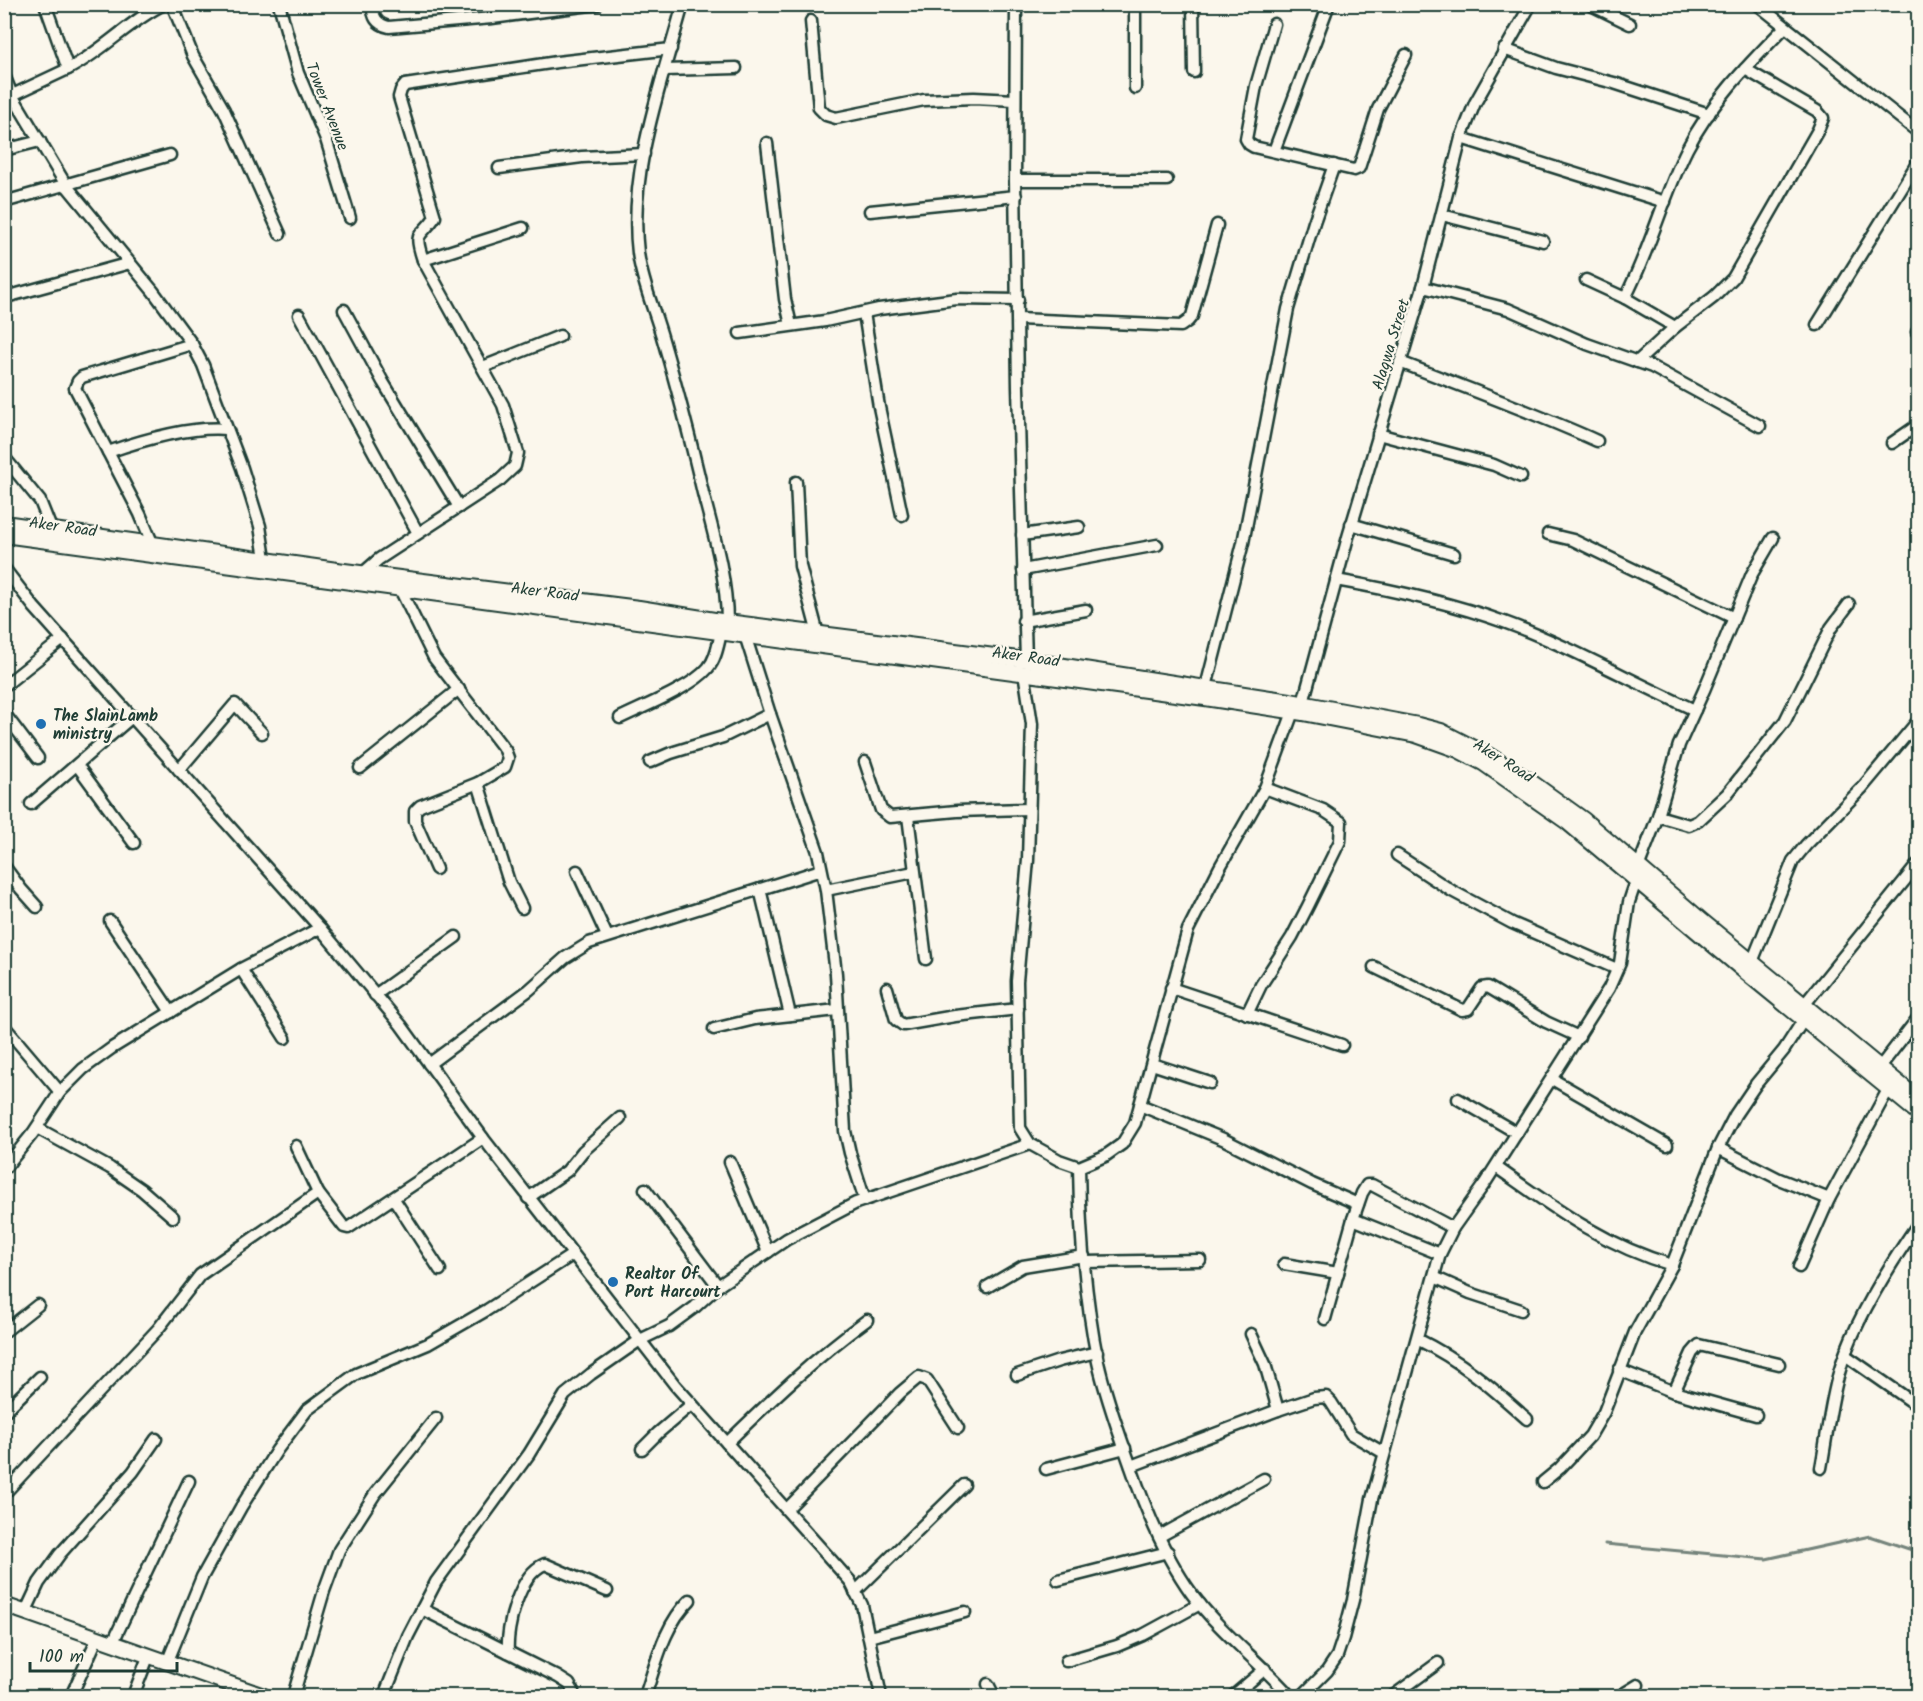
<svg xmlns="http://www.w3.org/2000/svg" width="1923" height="1701" viewBox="0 0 1923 1701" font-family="Kalam,sans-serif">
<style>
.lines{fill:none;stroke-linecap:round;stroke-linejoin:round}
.stream{stroke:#74847b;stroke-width:3}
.street-casing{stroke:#1f3d34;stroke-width:15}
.secondary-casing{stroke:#1f3d34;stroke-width:18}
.street{stroke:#fbf7ec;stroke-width:10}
.secondary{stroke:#fbf7ec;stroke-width:14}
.poi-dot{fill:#1f6fb2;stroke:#fbf7ec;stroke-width:2}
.labels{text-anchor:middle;stroke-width:5;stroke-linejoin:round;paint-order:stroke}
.street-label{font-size:16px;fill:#1f3d34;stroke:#fbf7ec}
.poi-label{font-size:16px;font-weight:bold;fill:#1f3d34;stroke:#fbf7ec;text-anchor:start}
</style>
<rect width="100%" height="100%" fill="#fbf7ec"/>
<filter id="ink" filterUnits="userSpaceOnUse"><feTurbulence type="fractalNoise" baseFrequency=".0167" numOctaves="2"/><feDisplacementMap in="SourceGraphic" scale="12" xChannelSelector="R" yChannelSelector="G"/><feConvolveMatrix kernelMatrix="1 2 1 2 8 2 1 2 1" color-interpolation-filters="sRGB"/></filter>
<g filter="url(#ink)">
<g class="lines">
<polyline class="stream" points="1605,1544 1766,1559 1870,1536 1918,1552"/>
<g class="street-casing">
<g id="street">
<polyline points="172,4 193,56 224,110 280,234"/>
<polyline points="279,4 298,73 326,139 350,218"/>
<path d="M372,4C373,17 376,24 389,27L492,18L598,4"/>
<path d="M683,4C662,82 628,172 638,253C642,283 655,311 663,340C678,391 691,442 703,493C714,535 727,579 727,622"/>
<polyline points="1016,4 1015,180 1018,388 1026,660"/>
<polyline points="1193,4 1194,72"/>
<polyline points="1589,4 1630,24"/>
<polyline points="1757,4 1918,132"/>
<polyline points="811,21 819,108 826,115 836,118 924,100 974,98 1015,100"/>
<polyline points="1274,24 1256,86 1246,139 1249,144 1254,147 1354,170 1359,168 1378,109 1406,55"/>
<polyline points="1504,49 1556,68 1614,83 1709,114"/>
<path d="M68,69C102,52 129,21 164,4"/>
<polyline points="665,70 736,68"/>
<polyline points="4,75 12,95 66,185 153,291 192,344 203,365 242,468 260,526 265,559"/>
<polyline points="1135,88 1135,4"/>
<polyline points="4,99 68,69 45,4"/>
<polyline points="1461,138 1665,202"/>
<polyline points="767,143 785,299 791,325"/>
<polyline points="4,150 40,141"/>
<polyline points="1274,151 1329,4"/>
<polyline points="499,168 582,157 644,154"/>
<polyline points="1015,180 1167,180"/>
<polyline points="4,202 170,155"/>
<polyline points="870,211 1016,196"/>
<polyline points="1442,215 1543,241"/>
<polyline points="423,260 523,228"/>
<polyline points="1586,280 1625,298 1675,327"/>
<polyline points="1423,287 1508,309 1587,344 1652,367 1760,426"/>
<polyline points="6,297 130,263"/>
<path d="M1625,298C1650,250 1663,197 1687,149C1711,102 1749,64 1785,27"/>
<polyline points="344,310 383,382 459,507"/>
<polyline points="864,313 879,407 902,515"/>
<polyline points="299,315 418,533"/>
<polyline points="1018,319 1181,326 1188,321 1192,316 1217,225"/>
<polyline points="1817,325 1918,162"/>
<polyline points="1917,332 1918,333"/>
<polyline points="740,333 825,321 879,309 957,299 1018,300"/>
<path d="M1400,362C1466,388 1533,412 1597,441"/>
<polyline points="1637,362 1675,327 1714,297 1733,278 1818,130 1823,118 1817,111 1745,69"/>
<polyline points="483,367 560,336"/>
<polyline points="1378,434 1494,465 1521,477"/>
<polyline points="1892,443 1918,425"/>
<path d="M108,452C143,440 190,426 226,429"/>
<polyline points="4,457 40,501 52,531"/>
<polyline points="796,482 800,566 818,634"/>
<polyline points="1351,524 1454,554"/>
<polyline points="1548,534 1573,540 1734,618"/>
<polyline points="1022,535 1079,527"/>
<polyline points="153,545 140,514 75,388 78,381 82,377 192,344"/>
<polyline points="4,568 34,607 320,928 401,1025 483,1138 675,1385 850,1581 862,1605 881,1696"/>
<polyline points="1023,570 1157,545"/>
<path d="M363,573L379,559L500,480L515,466L518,453L503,405L423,260C413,230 420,239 435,217L399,97L401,90L405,85L557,62L671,49"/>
<path d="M1336,580C1393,590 1449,602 1504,622C1568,645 1632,682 1695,710"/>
<polyline points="400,589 434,658 505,750 508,758 505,767 478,783 420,806 415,811 415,821 436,869"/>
<polyline points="1023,621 1086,610"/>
<polyline points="745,635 770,714 818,852 826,890 836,974 845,1131 850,1153 865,1200"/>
<polyline points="1024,672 1032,724 1028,860 1017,981 1020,1128 1030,1144 1059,1160 1079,1167 1105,1156 1122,1144 1135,1123 1188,930 1220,867 1265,788 1293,712"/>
<polyline points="4,686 63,639"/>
<polyline points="1206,687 1243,543 1288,309 1314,222 1334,165"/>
<polyline points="1303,703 1348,537 1423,287 1461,138 1475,103 1531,4"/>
<polyline points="4,713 38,758"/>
<path d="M620,718C644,706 691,688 708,668C716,659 718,645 721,633"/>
<polyline points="650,762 671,753 723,737 770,714"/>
<polyline points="865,762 881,810 890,817 957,811 1029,809"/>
<polyline points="77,765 134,843"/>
<polyline points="360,768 459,689"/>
<polyline points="179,770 235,704 262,733"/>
<polyline points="478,783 509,882 522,908"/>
<polyline points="31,804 133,716"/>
<polyline points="908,816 926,959"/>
<polyline points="1658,816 1689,825 1698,821 1727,794 1785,721 1831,628 1849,604"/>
<polyline points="1397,855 1452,891 1512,923 1617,969"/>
<polyline points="1639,865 1658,816 1679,745 1704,690 1752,574 1773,538"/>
<polyline points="4,866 21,889 37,907"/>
<polyline points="577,871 607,936"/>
<polyline points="760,889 790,1015"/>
<polyline points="826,890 914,872"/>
<polyline points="110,921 171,1012"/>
<polyline points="1752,962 1793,861 1806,845 1862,788 1918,721"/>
<polyline points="1374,967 1462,1010 1468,1009 1482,988 1488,987 1546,1022 1579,1037"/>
<polyline points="241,969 285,1038"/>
<polyline points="887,988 896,1020 903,1025 955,1016 1018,1009"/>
<polyline points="1171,988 1342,1045"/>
<polyline points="375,995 456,937"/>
<polyline points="1804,1005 1918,864"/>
<polyline points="1247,1014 1261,985 1292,937 1308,906 1340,841 1341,822 1323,810 1265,788"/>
<polyline points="4,1026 60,1092"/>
<polyline points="714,1029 755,1019 837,1010"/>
<polyline points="429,1064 529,990 565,958 589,943 821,870"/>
<polyline points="1152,1064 1210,1083"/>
<polyline points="1880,1067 1918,1018"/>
<polyline points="1552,1079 1667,1145"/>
<polyline points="1458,1099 1517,1133"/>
<polyline points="1140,1105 1223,1139 1312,1184 1358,1204"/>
<polyline points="37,1128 110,1168 142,1190 173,1217"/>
<polyline points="296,1146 318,1193 344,1227 348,1228 483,1138"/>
<polyline points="1718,1148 1779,1179 1829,1199"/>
<polyline points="730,1162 768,1252"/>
<path d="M1079,1167C1080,1232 1085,1299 1098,1362C1106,1398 1119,1433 1131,1467C1146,1511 1165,1557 1192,1594C1220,1632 1259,1661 1290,1696"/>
<path d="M1496,1167C1553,1207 1603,1245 1672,1265"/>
<polyline points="4,1169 33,1133 60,1092 83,1069 112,1048 241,969 320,928"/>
<polyline points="645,1189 718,1286"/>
<polyline points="528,1198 567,1171 583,1151 620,1118"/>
<polyline points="394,1199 440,1270"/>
<polyline points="1440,1254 1353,1219 1362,1193 1367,1185 1372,1185 1453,1228"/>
<polyline points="1085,1262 1200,1260"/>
<polyline points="1284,1264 1338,1273"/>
<polyline points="1799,1267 1829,1199 1889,1088"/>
<polyline points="1434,1277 1470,1293 1521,1310"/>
<polyline points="987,1287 1023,1266 1084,1256"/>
<polyline points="1325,1319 1353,1219"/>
<polyline points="4,1332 38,1305"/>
<polyline points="1251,1334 1265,1364 1278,1410"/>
<path d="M1417,1339C1462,1361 1490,1386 1527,1419"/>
<polyline points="1845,1355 1918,1406"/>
<polyline points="1619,1370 1674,1392 1756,1415"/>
<polyline points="1017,1375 1059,1361 1097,1352"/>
<polyline points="1674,1392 1692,1353 1699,1345 1779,1364"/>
<polyline points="4,1412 40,1377"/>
<path d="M727,1443C772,1399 816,1357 867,1320"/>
<polyline points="642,1449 658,1433 692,1404"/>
<polyline points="1131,1466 1278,1410 1314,1398 1326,1397 1331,1402 1351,1434 1384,1453"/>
<path d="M1821,1468C1827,1436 1830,1404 1839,1373C1852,1324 1889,1266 1918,1224"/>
<polyline points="1046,1469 1125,1448"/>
<polyline points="1543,1482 1560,1468 1590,1436 1604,1412 1635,1332 1672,1265 1718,1148 1735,1115 1756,1084 1784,1050 1804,1019"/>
<polyline points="4,1494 158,1329 200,1275 318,1193"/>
<polyline points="787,1509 900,1393 919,1377 927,1380 958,1428"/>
<polyline points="1160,1536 1264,1479"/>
<polyline points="1058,1580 1168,1552"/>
<polyline points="855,1592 964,1485"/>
<polyline points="422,1609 558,1677 569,1684 573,1691 571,1696"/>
<polyline points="25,1613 39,1583 60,1554 133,1472 156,1439"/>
<polyline points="869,1637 965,1612"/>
<polyline points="112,1644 189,1481"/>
<path d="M508,1652C506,1627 519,1574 545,1564L607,1591"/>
<polyline points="1066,1661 1117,1646 1143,1635 1200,1604"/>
<polyline points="167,1663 202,1577 241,1507 277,1450 307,1410 356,1374 428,1344 487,1310 572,1255"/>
<polyline points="988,1684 994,1696"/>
<polyline points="71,1696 97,1639"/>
<polyline points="133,1696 148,1657"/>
<polyline points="293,1696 324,1591 339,1550 375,1494 436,1418"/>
<polyline points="384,1696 408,1636 436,1582 529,1454 565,1395 591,1374 640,1340 669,1326 695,1307 718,1286 787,1239 856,1203 1030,1144"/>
<path d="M645,1696C656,1664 664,1625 690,1600"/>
<polyline points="1233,1696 1265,1669"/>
<polyline points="1302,1696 1327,1671 1337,1656 1343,1638 1353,1600 1372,1499 1440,1254 1453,1228 1485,1183 1609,988 1620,963 1629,902 1637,878"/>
<polyline points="1393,1696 1438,1663"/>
<polyline points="1620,1696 1638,1685"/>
</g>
</g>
<g class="secondary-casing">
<g id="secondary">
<polyline points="4,523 344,571 639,608 727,622 1026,660 1290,701 1418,725 1441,731 1488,755 1527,779 1584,820 1701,920 1918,1099"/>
<polyline points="4,535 1205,698 1303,713 1416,735 1458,750 1483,763 1567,822 1749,975 1918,1113"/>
<polyline points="4,1605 264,1696"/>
</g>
</g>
<use href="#street" class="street"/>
<use href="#secondary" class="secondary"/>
</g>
</g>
<g class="poi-dot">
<circle cx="41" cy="724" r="6"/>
<circle cx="613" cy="1282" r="6"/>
</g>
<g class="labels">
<g class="street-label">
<text transform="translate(328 106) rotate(69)" y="6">Tower Avenue</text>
<text transform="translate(1390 344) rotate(-73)" y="6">Alagwa Street</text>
<text transform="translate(63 526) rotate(8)" y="6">Aker Road</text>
<text transform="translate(545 591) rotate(7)" y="6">Aker Road</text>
<text transform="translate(1026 656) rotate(8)" y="6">Aker Road</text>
<text transform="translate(1504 760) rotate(32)" y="6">Aker Road</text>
</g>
<g class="poi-label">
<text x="53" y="721">The SlainLamb<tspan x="53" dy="18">ministry</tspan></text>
<text x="625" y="1279">Realtor Of<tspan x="625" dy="18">Port Harcourt</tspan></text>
</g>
</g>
<rect width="1923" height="1701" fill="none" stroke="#fbf7ec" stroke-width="24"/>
<rect x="12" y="12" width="1899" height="1677" fill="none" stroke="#1f3d34" stroke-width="2" filter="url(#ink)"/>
<path d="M30 1662v9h147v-9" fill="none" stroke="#1f3d34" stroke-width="3"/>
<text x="39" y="1662" font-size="18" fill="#1f3d34" stroke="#fbf7ec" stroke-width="4.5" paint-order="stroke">100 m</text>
</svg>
